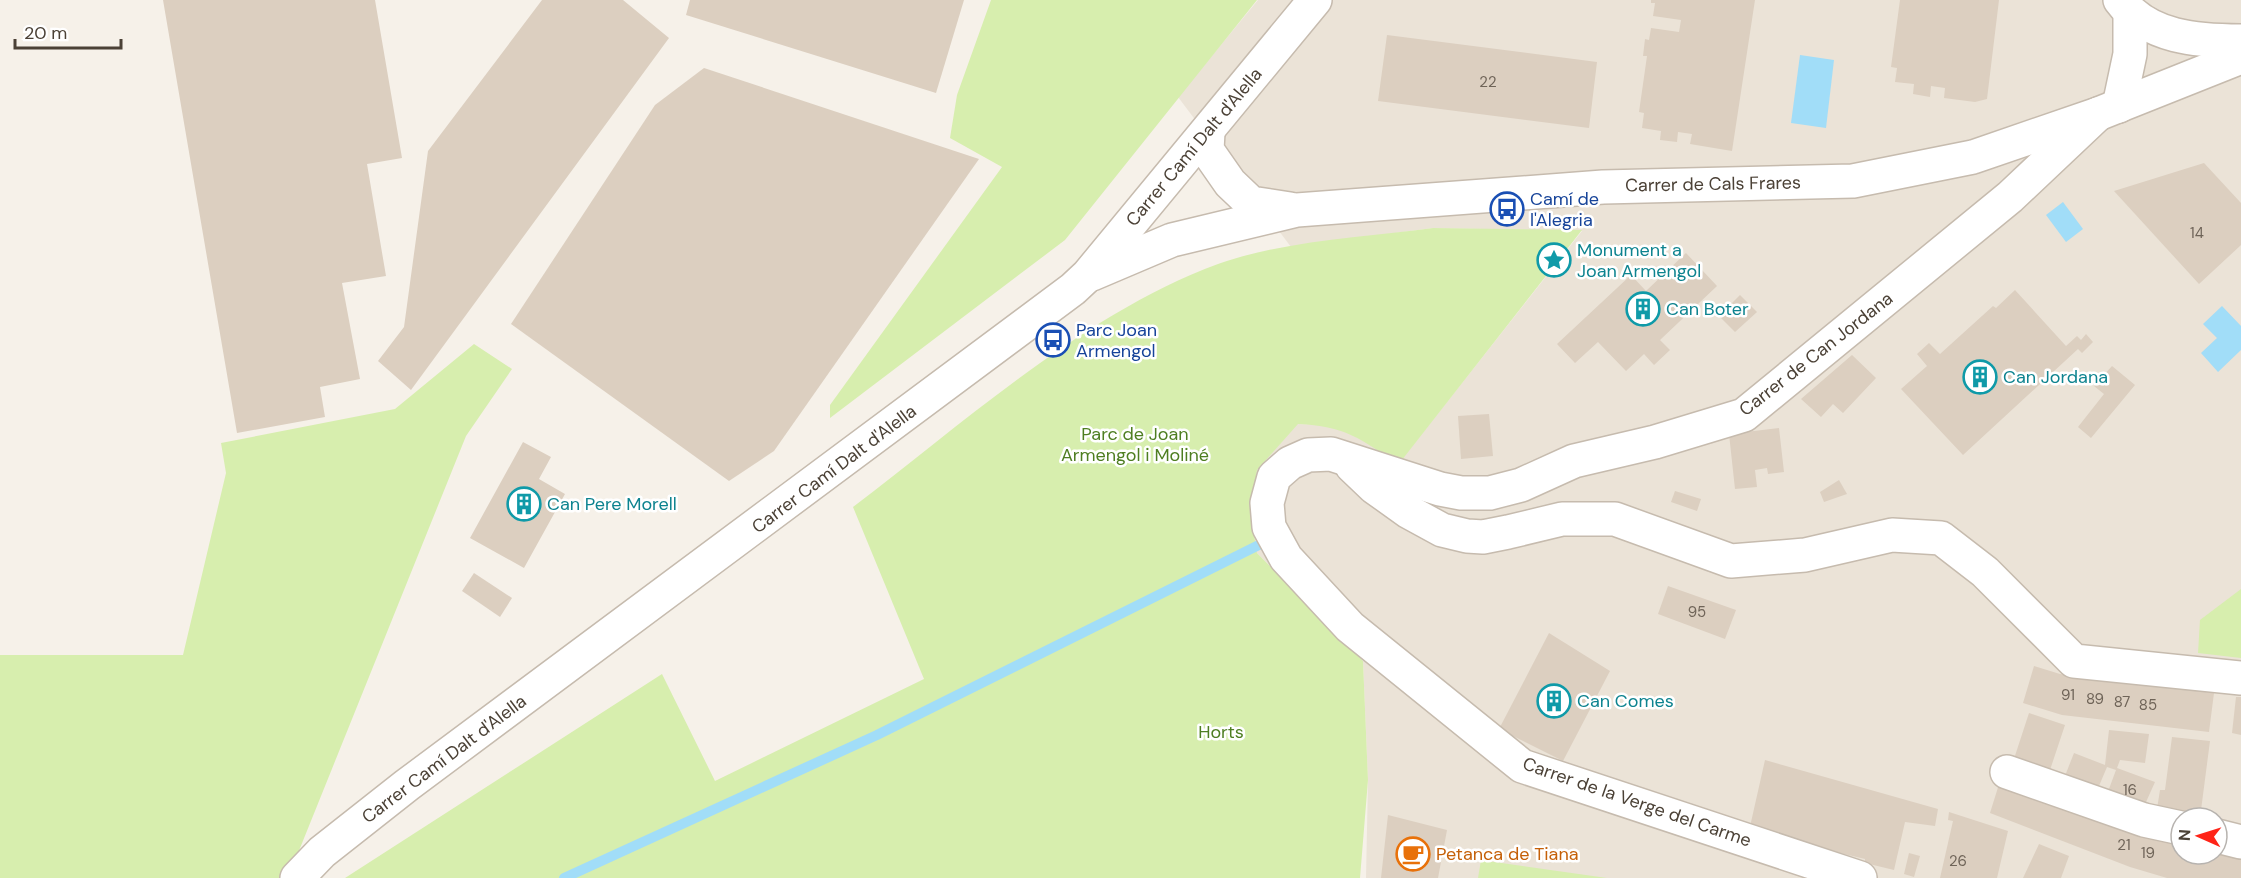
<svg xmlns="http://www.w3.org/2000/svg" width="2241" height="878" viewBox="0 0 2241 878" font-family="'DM Sans',sans-serif">
<style>
.residential{fill:#ebe3d7;fill-rule:evenodd}
.green{fill:#d7eeae}
.water{fill:#a1ddf8}
.lines{fill:none;stroke-linecap:round;stroke-linejoin:round}
.stream{stroke:#a1ddf8;stroke-width:10}
.building{fill:#dccfc0}
.street-casing{stroke:#c6bbae;stroke-width:36}
.street{stroke:#fff;stroke-width:33}
.labels{text-anchor:middle;stroke-width:5;stroke-linejoin:round;paint-order:stroke}
.number-label{font-size:15px;fill:#6f6458}
.street-label{font-size:18px;fill:#4b4136;stroke:#fff}
.transit-label{font-size:18px;fill:#164399;stroke:#fff;text-anchor:start}
.culture-label{font-size:18px;fill:#0d838f;stroke:#fff;text-anchor:start}
.park-label{font-size:18px;fill:#4e7e21;stroke:#fff}
.food-label{font-size:18px;fill:#c56008;stroke:#fff;text-anchor:start}
</style>
<rect width="100%" height="100%" fill="#f6f1e9"/>
<path class="residential" d="M1258,0H2241V878H1366L1368,780L1363,661L1257,553L1251,516L1257,470L1297,424L1326,425L1360,437L1398,464L1582,231L1433,228L1291,247L1178,97ZM2181,818H2217V854H2181Z"/>
<g class="green">
<polygon points="991,0 1257,0 1065,240 830,418 830,405 1002,167 950,138 957,95"/>
<path d="M1433,228L1582,230L1398,465C1361,438 1344,426 1298,424L1257,470L1251,516L1257,553L1363,661L1368,780L1360,878H345L662,674L715,781L924,679L853,507C965,422 1085,313 1218,264C1282,241 1365,237 1433,228Z"/>
<polygon points="474,344 512,369 466,436 288,878 0,878 0,655 183,655 226,473 221,443 395,409"/>
<polygon points="2241,589 2241,658 2198,653 2200,620"/>
<polygon points="1481,860 1607,878 1478,878"/>
</g>
<g class="water">
<polygon points="1800,55 1834,60 1826,128 1791,123"/>
<polygon points="2063,202 2083,229 2066,242 2046,215"/>
<polygon points="2222,306 2241,326 2241,350 2218,372 2201,353 2217,338 2203,324"/>
</g>
<g class="lines">
<polyline class="stream" points="564,878 877,735 1273,538"/>
</g>
<g class="building">
<polygon points="163,0 375,0 402,158 367,164 386,276 342,283 360,379 320,387 325,417 237,433"/>
<polygon points="542,0 623,0 669,38 411,390 378,361 404,327 428,151"/>
<polygon points="690,0 964,0 936,93 686,15"/>
<polygon points="1651,0 1755,0 1732,151 1690,144 1692,134 1678,132 1677,142 1660,140 1661,131 1642,128 1644,113 1639,112 1647,56 1643,56 1645,39 1649,40 1651,28 1679,32 1681,20 1653,16 1655,3 1651,3"/>
<polygon points="1900,0 1999,0 1987,99 1975,102 1944,98 1945,88 1931,86 1930,97 1913,94 1914,84 1895,82 1897,68 1891,67"/>
<polygon points="1387,35 1597,62 1589,128 1378,101"/>
<polygon points="704,68 979,159 774,451 729,481 511,324 655,105"/>
<polygon points="2204,163 2241,203 2241,245 2199,284 2114,191"/>
<polygon points="1686,253 1717,286 1660,340 1670,350 1654,365 1644,354 1626,371 1598,342 1575,363 1557,344 1631,275 1646,291"/>
<polygon points="2015,290 2066,346 2077,336 2081,340 2086,334 2093,342 2082,353 2078,349 1963,455 1901,389 1927,366 1917,354 1929,343 1940,354 1993,306 1996,308"/>
<polygon points="1740,295 1757,312 1735,332 1719,316"/>
<polygon points="1852,355 1876,378 1843,413 1833,404 1821,417 1801,399"/>
<polygon points="2112,366 2135,385 2091,438 2078,427 2104,394 2094,386"/>
<polygon points="1489,414 1493,456 1461,459 1458,416"/>
<polygon points="1779,428 1784,472 1768,474 1767,468 1755,470 1757,487 1735,489 1729,434"/>
<polygon points="523,442 551,457 539,479 565,494 524,568 470,538"/>
<polygon points="1839,480 1847,494 1824,502 1820,492"/>
<polygon points="1675,491 1701,499 1697,511 1671,502"/>
<polygon points="474,573 512,598 500,617 462,591"/>
<polygon points="1668,586 1736,610 1725,639 1658,614"/>
<polygon points="1549,633 1610,671 1563,761 1499,729"/>
<polygon points="2034,666 2060,674 2214,693 2209,732 2062,715 2023,703"/>
<polygon points="2236,697 2241,697 2241,735 2232,733"/>
<polygon points="2029,713 2065,725 2048,776 2012,765"/>
<polygon points="2109,730 2149,734 2145,763 2120,760 2117,768 2155,782 2142,811 2106,797 2116,770 2107,767 2096,793 2063,781 2074,753 2105,765"/>
<polygon points="2172,737 2210,741 2200,818 2156,815 2160,790 2165,790"/>
<polygon points="1765,760 1938,809 1935,826 1905,822 1894,870 1865,863 1865,859 1749,831"/>
<polygon points="2000,781 2181,843 2181,854 2217,852 2241,858 2241,878 2167,878 2130,867 1990,813"/>
<polygon points="1949,812 2008,831 1997,878 1940,878 1953,821 1948,820"/>
<polygon points="1388,815 1447,830 1438,878 1381,878"/>
<polygon points="2039,844 2069,856 2061,878 2023,878"/>
<polygon points="1909,853 1920,856 1914,877 1904,874"/>
</g>
<g class="lines">
<g class="street-casing">
<g id="street">
<path d="M2120,0C2148,38 2198,41 2241,41"/>
<polyline points="2119,106 2130,54 2130,14"/>
<polyline points="1208,132 1207,150 1230,183 1251,203 1290,209"/>
<polyline points="1092,274 1172,240 1297,210 1603,187 1853,181 1973,157 2098,114 2241,57"/>
<polyline points="1352,466 1374,487 1409,512 1442,530 1467,536 1483,537 1508,532 1562,519 1615,519 1731,561 1805,555 1892,535 1941,538 1985,572 2074,661 2241,678"/>
<polyline points="2007,772 2144,820 2181,828"/>
<polyline points="2217,836 2241,842"/>
<polyline points="297,878 322,852 407,785 1073,289 1088,275 1315,0"/>
<polyline points="1860,878 1522,766 1350,627 1286,558 1269,527 1267,503 1274,477 1290,463 1308,455 1331,454 1440,489 1461,493 1490,493 1521,485 1574,461 1655,442 1744,415 2010,197 2098,114"/>
</g>
</g>
<use href="#street" class="street"/>
</g>
<defs>
<g id="bus-ring" transform="scale(1.725)"><circle r="9.5" fill="#fff" stroke="#1a4fb4" stroke-width="1.5"/><path d="M-5-6H5V4H4V6H2V4H-2V6H-4V4H-5ZM-3.5-4V0h7V-4ZM-3.5 1.2v1.5H-2V1.2ZM2 1.2v1.5H3.5V1.2Z" fill="#1a4fb4"/></g>
<g id="sight-ring" transform="scale(1.725)"><circle r="9.5" fill="#fff" stroke="#0f9aa8" stroke-width="1.5"/><path d="M0-6L1.8-2.2L6-1.7L2.9 1.2L3.7 5.4L0 3.3L-3.7 5.4L-2.9 1.2L-6-1.7L-1.8-2.2Z" fill="#0f9aa8"/></g>
<g id="building-ring" transform="scale(1.725)"><circle r="9.5" fill="#fff" stroke="#0f9aa8" stroke-width="1.5"/><path d="M-4-6H4V6H1V3H-1V6H-4ZM-2.5-4.3h1.7v1.8h-1.7ZM.8-4.3h1.7v1.8H.8ZM-2.5-1h1.7V.8h-1.7ZM.8-1h1.7V.8H.8Z" fill="#0f9aa8"/></g>
<g id="cafe-ring" transform="scale(1.725)"><circle r="9.5" fill="#fff" stroke="#e8710a" stroke-width="1.5"/><path d="M-5.5-4.5H6V0H3Q3 3.5 0 3.5H-2.5Q-5.5 3.5-5.5 0ZM3-3.2v2h1.7v-2ZM-6 4.5H4V6H-6Z" fill="#e8710a"/></g>
</defs>
<g fill-rule="evenodd">
<use href="#bus-ring" x="1507" y="209"/>
<use href="#sight-ring" x="1554" y="260"/>
<use href="#building-ring" x="1643" y="309"/>
<use href="#bus-ring" x="1053" y="340"/>
<use href="#building-ring" x="1980" y="377"/>
<use href="#building-ring" x="524" y="504"/>
<use href="#building-ring" x="1554" y="701"/>
<use href="#cafe-ring" x="1413" y="854"/>
</g>
<g class="labels">
<g class="number-label">
<text x="1488" y="87">22</text>
<text x="2197" y="238">14</text>
<text x="1697" y="617">95</text>
<text x="2068" y="700">91</text>
<text x="2095" y="704">89</text>
<text x="2122" y="707">87</text>
<text x="2148" y="710">85</text>
<text x="2130" y="795">16</text>
<text x="2124" y="850">21</text>
<text x="2148" y="858">19</text>
<text x="1958" y="866">26</text>
</g>
<g class="street-label">
<text transform="translate(1194 147) rotate(-50)" y="6">Carrer Camí Dalt d'Alella</text>
<text transform="translate(1713 184) rotate(-1)" y="6">Carrer de Cals Frares</text>
<text transform="translate(1816 354) rotate(-38)" y="6">Carrer de Can Jordana</text>
<text transform="translate(834 469) rotate(-37)" y="6">Carrer Camí Dalt d'Alella</text>
<text transform="translate(444 759) rotate(-37)" y="6">Carrer Camí Dalt d'Alella</text>
<text transform="translate(1637 802) rotate(19)" y="6">Carrer de la Verge del Carme</text>
</g>
<g class="transit-label">
<text x="1530" y="205">Camí de<tspan x="1530" dy="21">l'Alegria</tspan></text>
<text x="1076" y="336">Parc Joan<tspan x="1076" dy="21">Armengol</tspan></text>
</g>
<g class="culture-label">
<text x="1577" y="256">Monument a<tspan x="1577" dy="21">Joan Armengol</tspan></text>
<text x="1666" y="315">Can Boter</text>
<text x="2003" y="383">Can Jordana</text>
<text x="547" y="510">Can Pere Morell</text>
<text x="1577" y="707">Can Comes</text>
</g>
<g class="park-label">
<text x="1135" y="440">Parc de Joan<tspan x="1135" dy="21">Armengol i Moliné</tspan></text>
<text x="1221" y="738">Horts</text>
</g>
<g class="food-label">
<text x="1436" y="860">Petanca de Tiana</text>
</g>
</g>
<g transform="translate(2199 836) rotate(273)"><circle r="28" fill="#ffffff" stroke="#b7b3af" stroke-width="1.5"/>
<path d="M0-4.5L10 22L0 15L-10 22Z" fill="#ff2418"/>
<text y="-9" font-size="16" font-weight="bold" text-anchor="middle" fill="#4b4136">N</text>
</g>
<path d="M15 39v9h106v-9" fill="none" stroke="#4b4136" stroke-width="3"/>
<text x="24" y="39" font-size="18" fill="#4b4136" stroke="#ffffff" stroke-width="4.5" paint-order="stroke">20 m</text>
</svg>
